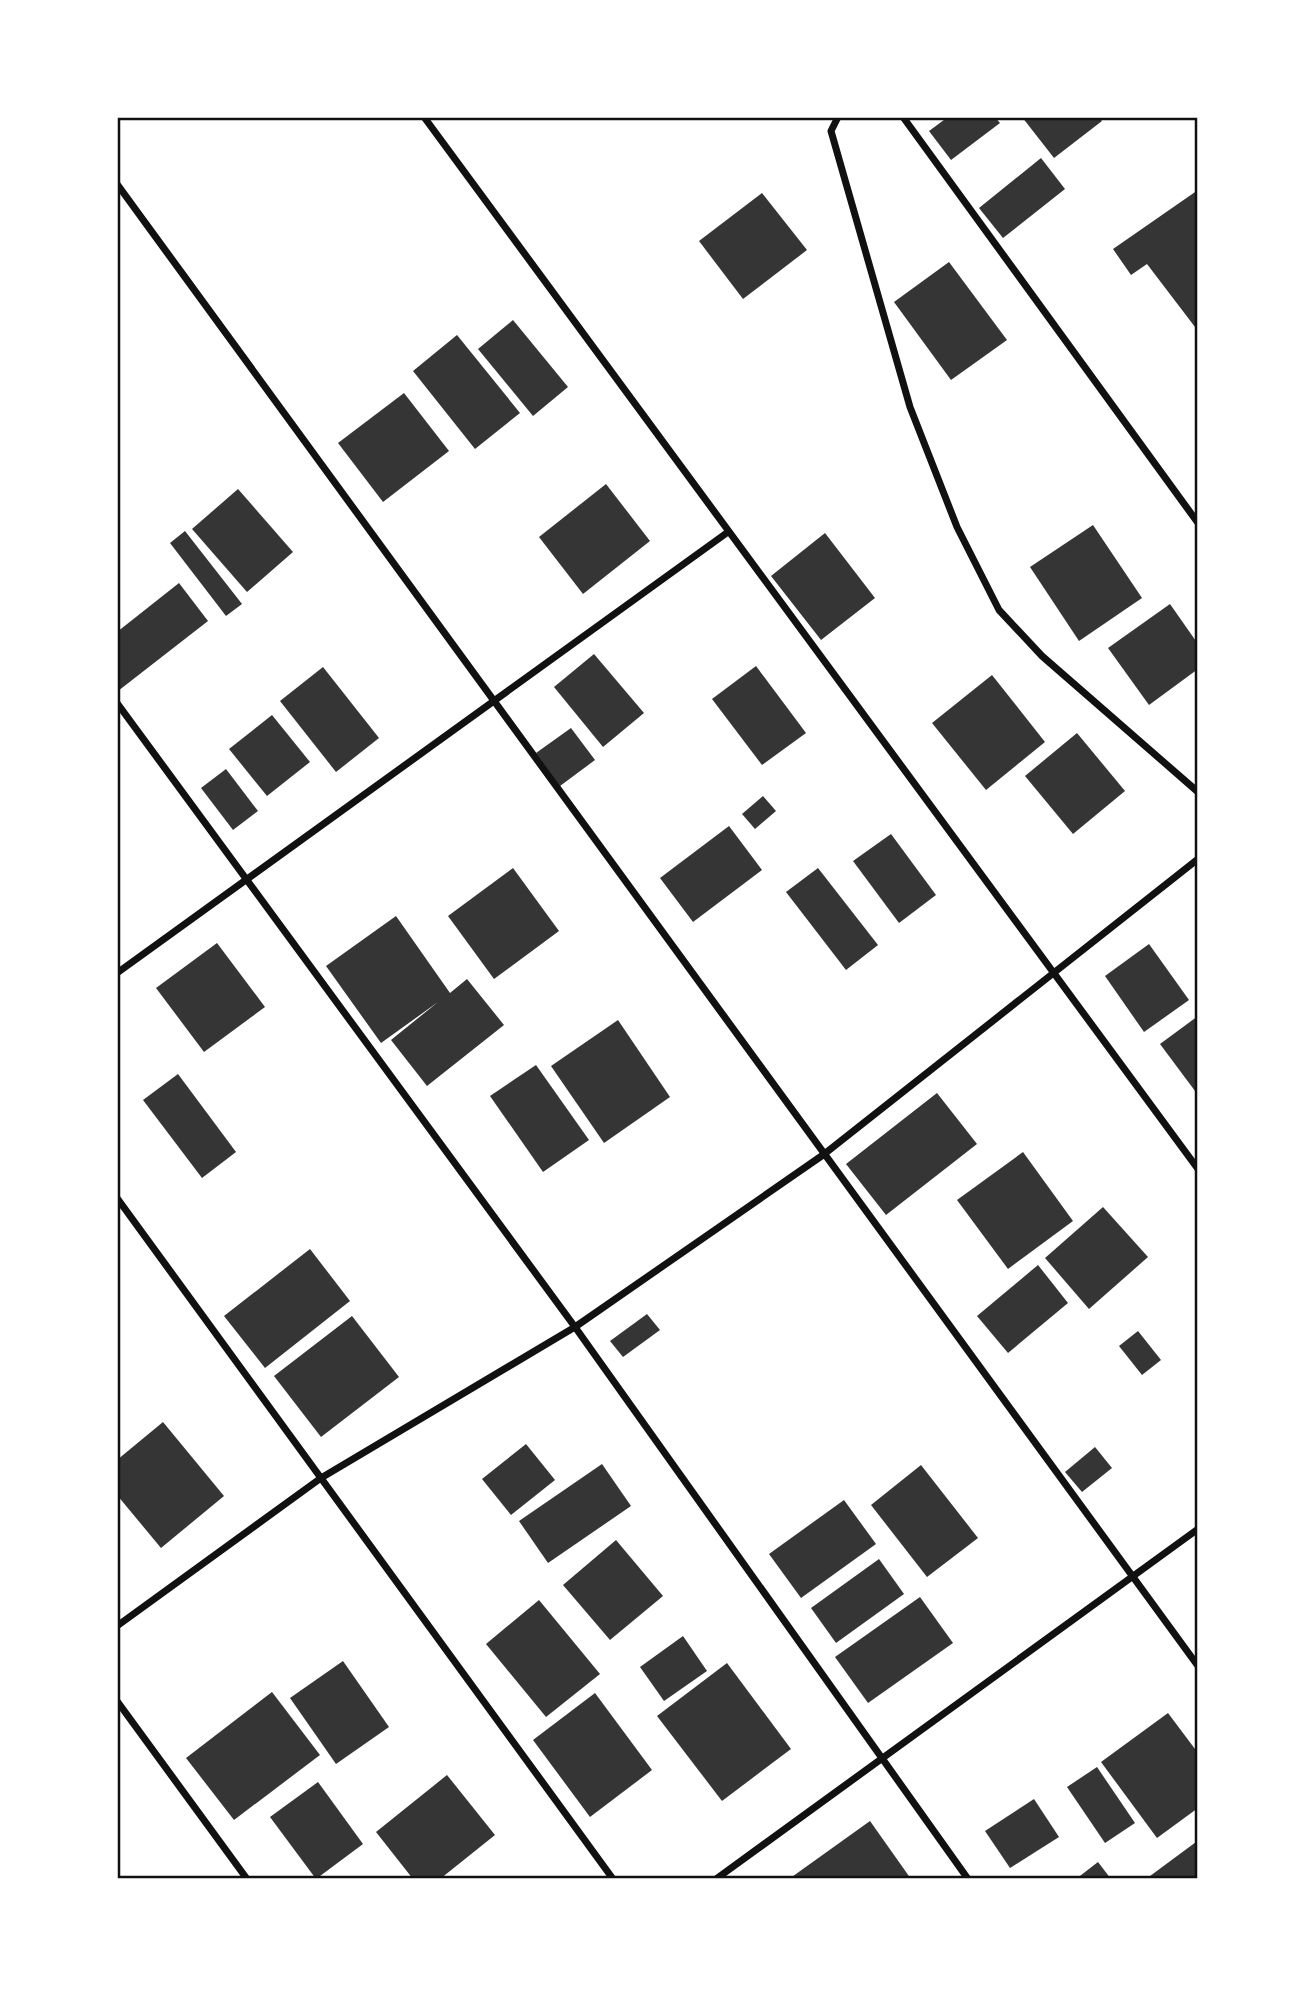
<svg xmlns="http://www.w3.org/2000/svg" width="1315" height="1996" viewBox="0 0 1315 1996" font-family="'Space Grotesk',sans-serif">
<style>
.building{fill:#353535}
.lines{fill:none;stroke-linecap:round;stroke-linejoin:round}
.minor{stroke:#111;stroke-width:7}
.neatline{fill:none;stroke:#111;stroke-width:2.5}
</style>
<rect width="100%" height="100%" fill="#fff"/>
<g class="building">
<polygon points="948,117 995,117 1000,123 951,160 929,131"/>
<polygon points="1022,117 1099,117 1102,121 1054,158"/>
<polygon points="1041,158 1065,189 1003,238 979,208"/>
<polygon points="1198,190 1198,325 1195,327 1147,264 1131,275 1113,249"/>
<polygon points="762,193 807,250 743,299 699,241"/>
<polygon points="949,262 1007,340 951,380 894,302"/>
<polygon points="513,320 568,387 533,416 478,349"/>
<polygon points="457,335 520,413 475,449 413,371"/>
<polygon points="404,393 449,451 383,502 338,443"/>
<polygon points="606,484 650,541 583,594 539,537"/>
<polygon points="238,489 293,552 247,592 192,529"/>
<polygon points="1093,525 1142,598 1079,641 1030,567"/>
<polygon points="185,531 242,604 226,616 170,543"/>
<polygon points="825,533 875,598 821,640 771,576"/>
<polygon points="179,583 208,621 118,691 117,632"/>
<polygon points="1170,604 1198,644 1198,669 1149,705 1108,648"/>
<polygon points="594,654 644,713 603,747 554,687"/>
<polygon points="756,666 806,733 762,765 712,699"/>
<polygon points="323,667 379,738 336,772 280,701"/>
<polygon points="992,675 1045,742 986,790 932,723"/>
<polygon points="272,715 310,762 267,796 229,749"/>
<polygon points="571,728 595,760 560,786 536,753"/>
<polygon points="1077,733 1125,791 1073,834 1025,776"/>
<polygon points="226,769 258,811 233,830 201,788"/>
<polygon points="763,796 776,811 755,829 742,814"/>
<polygon points="729,826 762,870 693,922 660,878"/>
<polygon points="891,834 936,895 899,923 853,861"/>
<polygon points="513,868 559,931 494,979 448,916"/>
<polygon points="818,868 878,945 846,970 786,892"/>
<polygon points="396,916 450,993 467,979 504,1025 427,1086 391,1040 438,1002 381,1043 326,966"/>
<polygon points="217,943 265,1007 204,1052 156,988"/>
<polygon points="1149,944 1189,1000 1144,1032 1105,976"/>
<polygon points="1198,1016 1198,1095 1160,1044"/>
<polygon points="618,1020 670,1097 604,1143 551,1066"/>
<polygon points="536,1065 589,1140 543,1172 490,1096"/>
<polygon points="178,1074 236,1152 202,1178 143,1100"/>
<polygon points="937,1093 977,1144 886,1215 846,1164"/>
<polygon points="1023,1152 1073,1221 1008,1269 957,1200"/>
<polygon points="1103,1207 1148,1257 1089,1309 1045,1258"/>
<polygon points="310,1249 350,1301 265,1368 224,1316"/>
<polygon points="1038,1265 1068,1303 1008,1353 977,1316"/>
<polygon points="647,1314 660,1330 623,1357 610,1341"/>
<polygon points="352,1316 399,1377 321,1437 274,1376"/>
<polygon points="1138,1331 1161,1360 1142,1375 1119,1346"/>
<polygon points="163,1422 224,1496 161,1548 117,1495 117,1460"/>
<polygon points="526,1444 555,1480 511,1515 482,1479"/>
<polygon points="1095,1447 1112,1468 1082,1492 1065,1472"/>
<polygon points="602,1464 631,1506 548,1563 519,1521"/>
<polygon points="921,1465 978,1538 927,1577 871,1505"/>
<polygon points="844,1500 876,1544 801,1598 769,1554"/>
<polygon points="616,1540 663,1596 610,1640 563,1585"/>
<polygon points="879,1559 904,1594 836,1643 811,1608"/>
<polygon points="920,1597 953,1643 868,1703 835,1657"/>
<polygon points="539,1600 600,1674 546,1717 486,1644"/>
<polygon points="683,1636 707,1671 664,1701 640,1667"/>
<polygon points="343,1661 389,1727 336,1764 290,1698"/>
<polygon points="727,1663 791,1749 722,1801 657,1716"/>
<polygon points="272,1692 320,1755 234,1820 186,1758"/>
<polygon points="595,1693 652,1770 590,1817 533,1740"/>
<polygon points="1168,1713 1198,1753 1198,1808 1157,1838 1101,1762"/>
<polygon points="1097,1767 1135,1823 1105,1843 1067,1787"/>
<polygon points="447,1775 495,1835 440,1879 413,1879 376,1832"/>
<polygon points="318,1782 363,1844 316,1879 270,1817"/>
<polygon points="1034,1799 1059,1837 1010,1868 985,1831"/>
<polygon points="870,1821 911,1879 789,1879"/>
<polygon points="1196,1842 1198,1879 1146,1879"/>
<polygon points="1098,1862 1111,1879 1076,1879"/>
</g>
<g class="lines">
<g class="minor">
<polyline points="424,117 1198,1169"/>
<polyline points="838,117 831,131 910,407 957,527 999,610 1042,656 1198,792"/>
<polyline points="903,117 1198,523"/>
<polyline points="1197,117 1198,118"/>
<polyline points="117,184 1198,1666"/>
<polyline points="117,703 575,1327 968,1879"/>
<polyline points="117,973 728,532"/>
<polyline points="117,1198 613,1879"/>
<polyline points="117,1626 321,1478 575,1327 823,1155 1198,859"/>
<polyline points="117,1701 247,1879"/>
<polyline points="716,1879 1198,1529"/>
</g>
</g>
<rect width="1315" height="1996" fill="none" stroke="#ffffff" stroke-width="238"/>
<rect x="119" y="119" width="1077" height="1758" class="neatline"/>
</svg>
